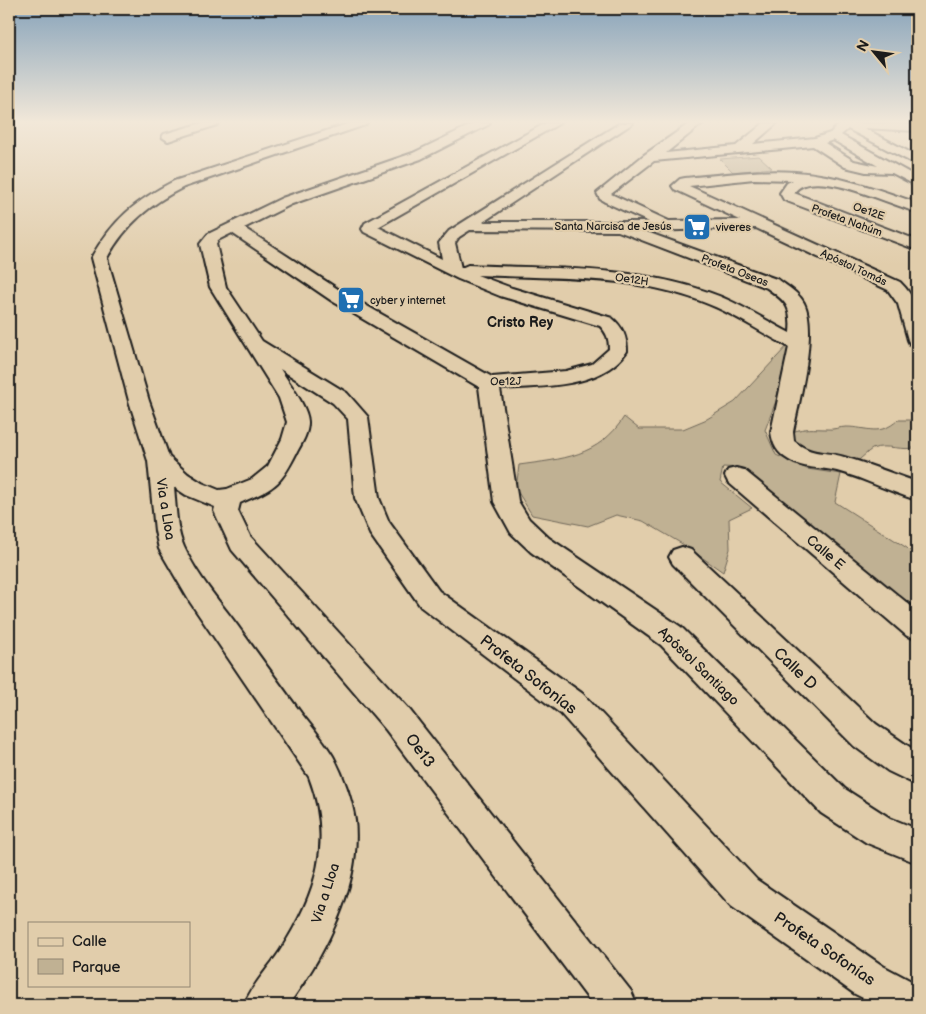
<svg xmlns="http://www.w3.org/2000/svg" width="926" height="1014" viewBox="0 0 926 1014" font-family="'Balsamiq Sans',sans-serif">
<style>
.green{fill:#c0b193;stroke:#6e6658}
.lines{fill:none;stroke-linecap:round;stroke-linejoin:round}
.minor-casing{stroke:#1c1c1c;stroke-width:4}
.minor{fill:#e1cdab;fill-rule:evenodd}
.labels{text-anchor:middle;stroke-width:4.5;stroke-linejoin:round;paint-order:stroke}
.far-street-label{font-size:11px;fill:#1c1c1c;stroke:#e1cdab}
.far-poi-label{font-size:11px;fill:#1c1c1c;stroke:#e1cdab;text-anchor:start}
.far-quarter-label{font-size:14px;font-weight:bold;fill:#1c1c1c;stroke:#e1cdab}
.street-label{font-size:14px;fill:#1c1c1c;stroke:#e1cdab}
.near-street-label{font-size:16px;fill:#1c1c1c;stroke:#e1cdab}
</style>
<rect width="100%" height="100%" fill="#e1cdab"/>
<filter id="ink" filterUnits="userSpaceOnUse"><feTurbulence type="fractalNoise" baseFrequency=".02" numOctaves="2"/><feDisplacementMap in="SourceGraphic" scale="10" xChannelSelector="R" yChannelSelector="G"/><feConvolveMatrix kernelMatrix="1 2 1 2 8 2 1 2 1" color-interpolation-filters="sRGB"/></filter>
<g filter="url(#ink)">
<g class="green">
<polygon points="759,156 772,168 733,172 720,159"/>
<path d="M789,344L776,401L765,430L776,455L807,469L841,474L835,502L907,548L917,558V607L889,590L742,468L723,467L720,482L752,508L729,519L730,549L723,572L684,545L643,521L616,515L588,526L532,515L516,489L519,465C562,459 599,457 624,417L639,429H683L707,419L735,402Z"/>
<path d="M898,420H917V447C903,452 886,443 872,449C867,452 861,459 856,462L823,456L794,445L792,432C806,427 813,429 827,429C833,430 840,427 846,427C868,427 879,437 898,420Z"/>
</g>
<g class="lines">
<g class="minor-casing">
<g id="minor">
<polygon points="202,123 219,123 217,125 168,141 162,137 164,134"/>
<path d="M350,123H367L365,125L184,187C150,204 126,224 107,258L149,401L169,457L188,474L202,483L219,490L227,489L252,479L268,466L282,439L287,422L279,398L210,287L200,244L208,234L282,198L413,153L475,123H490L488,125L421,159L292,204L244,228L344,293L492,377L566,371L592,364L609,349C609,339 607,333 600,326L500,296L458,279L364,232L362,229L365,223L546,123H560L378,227L442,259L439,243L449,231L620,123H633L483,222H649L605,202L600,199L597,193L644,155L690,123H703L666,153L736,146L764,123H777L753,144L815,138L830,133L841,123L917,124V131L864,128L917,156V165L848,129L841,135L917,177V186L892,173L866,172L845,167L813,146L654,161L611,194L669,221L740,220L674,189L672,186L680,179L685,178C722,175 758,169 796,172C838,175 878,189 917,203V212C892,206 811,165 794,193L917,240V250L784,200L780,193L787,183L793,180L754,179L689,186L900,282C920,301 919,320 917,346L910,344L908,340L898,304L888,290L756,228L644,231L779,280C788,287 799,293 804,303C818,330 799,402 793,432L794,441C814,457 823,450 844,457C869,464 893,474 917,482V500C890,492 864,478 837,471C821,467 803,469 789,460C777,453 773,445 771,432L789,347C762,333 736,315 708,304C636,274 553,279 477,275L512,288L612,318C623,327 627,337 627,351C601,389 541,386 500,389L518,501L529,519L549,538L681,627L845,789L890,818L917,829V863L867,843L821,813L661,645L531,552L511,533L494,502L479,387L332,301L232,233L218,240L216,244L226,287L262,341L347,393L368,417L379,498L389,522L439,591L583,694L757,880L883,966L917,984V1005H877L855,994L731,906L561,714L421,607L370,534L355,498L348,419L333,403L280,369C288,381 309,409 308,423C308,433 302,443 297,452C280,486 275,488 240,503L238,511L250,536L408,708L631,991L637,1005H593L386,730L232,550L214,511L215,507L186,495L174,487C176,506 176,529 184,547C196,574 219,601 237,625C258,654 280,684 301,713C312,727 324,741 333,756C343,775 352,799 355,820C362,885 325,955 288,1005H244C252,985 268,969 280,951C316,895 334,842 309,777L190,602L159,549L155,531L148,461L129,401L91,258C113,220 135,201 174,181ZM833,140L878,166L854,161L825,143ZM470,230L618,231L767,288C787,302 792,307 790,333C767,321 744,306 719,296C640,265 552,269 468,265L461,268L455,243L459,237Z"/>
<polygon points="736,468 744,470 917,611 917,639 907,636 728,482 725,476 728,470"/>
<polygon points="682,547 691,550 876,724 917,752 917,785 888,771 854,746 673,564 669,557 673,550"/>
</g>
</g>
<use href="#minor" class="minor"/>
</g>
</g>
<linearGradient id="sky" x2="0" y2="1"><stop stop-color="#87a3ba"/><stop offset="0.46" stop-color="#f2e8d9"/><stop offset="1" stop-color="#f2e8d9" stop-opacity="0"/></linearGradient>
<rect width="926" height="265" fill="url(#sky)"/>
<defs>
<g id="supermarket-square" transform="scale(1.4375)"><rect x="-9" y="-9" width="18" height="18" rx="4" fill="#1f6fb2" stroke="#e1cdab"/><path d="M-6-5.5h2.5l.6 2H6L4.5 2H-2.5L-4.4-4H-6ZM-1.5 3.2a1.3 1.3 0 1 0 .1 0ZM3 3.2a1.3 1.3 0 1 0 .1 0Z" fill="#fff"/></g>
</defs>
<g fill-rule="evenodd">
<use href="#supermarket-square" x="697" y="227"/>
<use href="#supermarket-square" x="351" y="300"/>
</g>
<g class="labels">
<g class="far-street-label">
<text transform="translate(869 211) rotate(19)" y="4">Oe12E</text>
<text transform="translate(847 220) rotate(20)" y="4">Profeta Nahúm</text>
<text x="613" y="230">Santa Narcisa de Jesús</text>
<text transform="translate(854 267) rotate(25)" y="4">Apóstol Tomás</text>
<text transform="translate(735 270) rotate(21)" y="4">Profeta Oseas</text>
<text transform="translate(632 279) rotate(8)" y="4">Oe12H</text>
<text transform="translate(506 381) rotate(-1)" y="4">Oe12J</text>
</g>
<g class="far-poi-label">
<text x="716" y="231">viveres</text>
<text x="370" y="304">cyber y internet</text>
</g>
<g class="far-quarter-label">
<text x="520" y="327">Cristo Rey</text>
</g>
<g class="street-label">
<text transform="translate(166 509) rotate(81)" y="5">Via a Lloa</text>
<text transform="translate(826 552) rotate(40)" y="5">Calle E</text>
<text transform="translate(699 666) rotate(44)" y="5">Apóstol Santiago</text>
<text transform="translate(325 893) rotate(-72)" y="5">Via a Lloa</text>
</g>
<g class="near-street-label">
<text transform="translate(796 668) rotate(44)" y="6">Calle D</text>
<text transform="translate(529 674) rotate(38)" y="6">Profeta Sofonías</text>
<text transform="translate(421 750) rotate(53)" y="6">Oe13</text>
<text transform="translate(825 948) rotate(34)" y="6">Profeta Sofonías</text>
</g>
</g>
<rect width="926" height="1014" fill="none" stroke="#e1cdab" stroke-width="30"/>
<rect x="15" y="15" width="896" height="984" fill="none" stroke="#1c1c1c" stroke-width="2" filter="url(#ink)"/>
<rect x="28" y="922" width="162" height="65" fill="#e1cdab" stroke="#928672"/>
<rect x="38" y="938" width="25" height="8" fill="#e1cdab" stroke="#928672"/>
<text x="72" y="946" font-size="15" fill="#1c1c1c">Calle</text>
<rect x="38" y="959" width="25" height="15" fill="#c0b193" stroke="#928672"/>
<text x="72" y="972" font-size="15" fill="#1c1c1c">Parque</text>
<g transform="translate(874 52) rotate(299)" stroke="#e1cdab" stroke-width="4" paint-order="stroke">
<path d="M0-4L9 19L0 12L-9 19Z" fill="#1c1c1c"/>
<text y="-8" font-size="14" font-weight="bold" text-anchor="middle" fill="#1c1c1c">N</text>
</g>
</svg>
